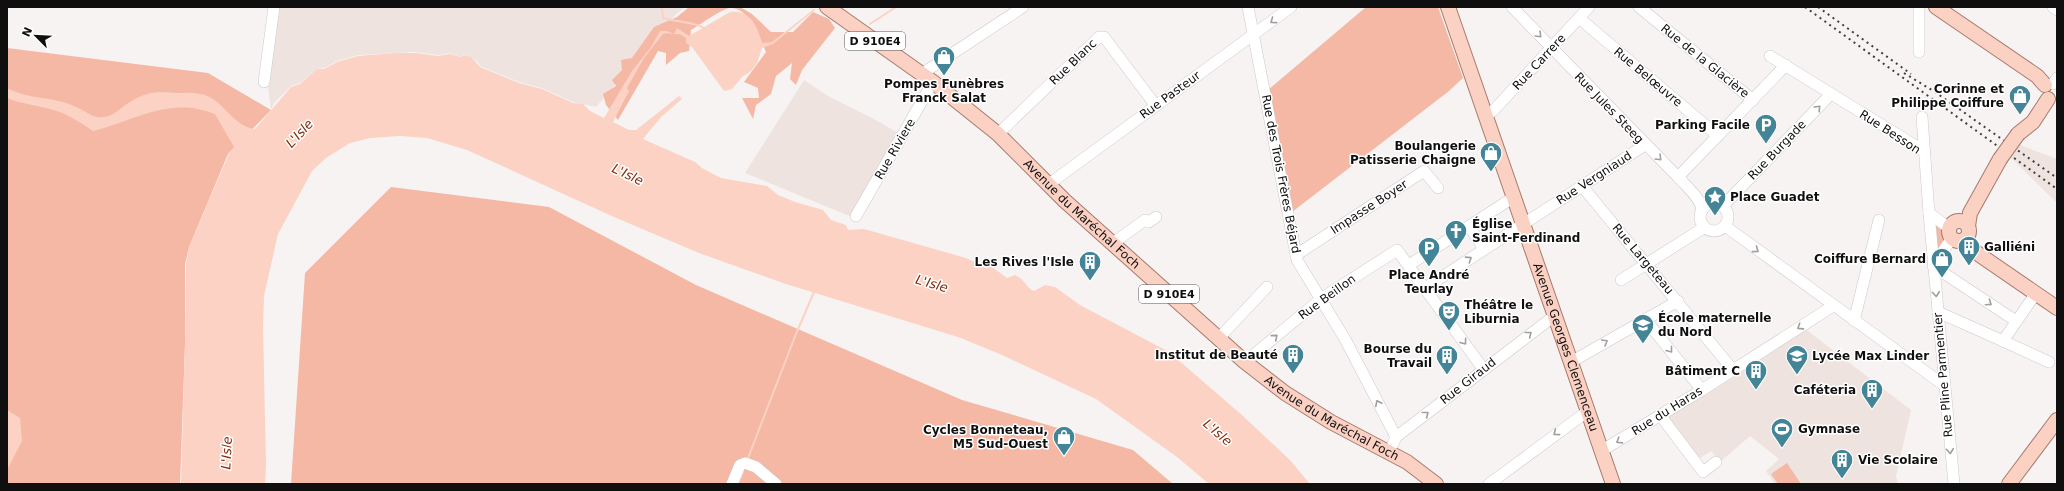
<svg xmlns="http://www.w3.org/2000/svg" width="2064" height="491" viewBox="0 0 2064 491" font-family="'DejaVu Sans',sans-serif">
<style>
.built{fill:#eee3df}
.green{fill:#f4b8a4}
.water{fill:#fcd2c4}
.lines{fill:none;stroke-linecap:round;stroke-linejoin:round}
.stream{stroke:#fcd2c4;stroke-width:2}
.minor-casing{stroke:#cdc9c8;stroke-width:12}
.major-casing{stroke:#a77a6b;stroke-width:16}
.minor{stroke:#fff;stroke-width:11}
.major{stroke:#fbd1c4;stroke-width:14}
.rail{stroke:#3f3d3d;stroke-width:2;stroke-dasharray:2 4;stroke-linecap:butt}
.major-bridge-casing{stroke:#a77a6b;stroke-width:16;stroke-linecap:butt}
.major-bridge{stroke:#fbd1c4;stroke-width:14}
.oneway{stroke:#9f9f9f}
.labels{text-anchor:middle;stroke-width:3;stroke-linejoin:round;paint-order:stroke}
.shield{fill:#fff;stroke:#585757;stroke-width:1}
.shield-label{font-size:11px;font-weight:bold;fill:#100f0f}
.street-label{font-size:12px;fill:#100f0f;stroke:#fff}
.poi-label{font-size:12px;font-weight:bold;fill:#100f0f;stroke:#fff;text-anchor:end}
.water-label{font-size:13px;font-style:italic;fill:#832b08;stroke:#fff}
</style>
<rect width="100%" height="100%" fill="#f7f3f2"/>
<g class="built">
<polygon points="276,7 685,7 675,15 596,107 573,102 542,88 519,82 480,66 478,62 465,54 460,57 450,53 439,55 415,52 358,55 337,61 324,68 317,69 300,83 291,86 274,103 271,110 266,71"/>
<polygon points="804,80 828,96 874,119 900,134 852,217 745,173"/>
<polygon points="2018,144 2057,159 2057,203 2009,156"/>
<polygon points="1804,328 1911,410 1896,476 1898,484 1775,484 1766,471 1779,459 1750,436 1720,462 1711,451 1697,460 1663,416"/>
</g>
<g class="green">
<path d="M689,7H740L752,14L771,32H793L813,12L829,19L835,28L802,70L796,85L790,79L792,63L776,76L771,94L756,105L753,119L742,98H759L758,88L744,82L766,52C760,38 749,7 730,8C721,9 700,25 691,30L689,51L680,53L666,65V53L658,51L618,120L606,105L603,94L616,86L612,80L622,70L621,60L632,58L654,27L677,17Z"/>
<polygon points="1366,7 1438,7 1463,78 1449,91 1292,212 1268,90"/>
<polygon points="7,48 208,73 271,110 228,154 189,247 185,264 185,344 180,484 7,484"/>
<polygon points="391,187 549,207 696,285 962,400 1133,450 1173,484 291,484 305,273"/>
<polygon points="1934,224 1946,233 1947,237 1937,256"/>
<polygon points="1787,463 1801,484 1778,484 1771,474"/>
</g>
<g class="water">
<path d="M814,9L815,10L773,44L762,48L757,63L751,71L742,77L732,89L724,91L692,47L686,43V38L680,34C674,35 669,32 663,34L644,58L627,88L629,91L613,122L629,130H636L679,96L682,99L661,117L643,139L695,162L702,168L721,178L767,186L778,195L795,202L823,210L831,220L846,225L848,230L864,229L966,258L986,267H992L1007,278L1015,275C1027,281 1025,287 1034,291L1045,285L1055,287L1080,305L1169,352L1243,416L1290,460L1310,484H1209L1177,457L1096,399L1002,355L961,338L786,284L699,253L614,217L467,150L427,138L400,136L370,138L350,143L326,158L312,171L278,234L264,296L263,326L266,465L265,484H181L185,344L186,264L189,247L212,193L229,154L234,147L215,114C169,96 137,120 93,131C80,122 66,113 50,109C35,105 22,104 7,98V88C29,100 54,96 76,107C86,111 93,119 104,117C114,116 121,107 130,102C149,90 158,92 179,93C186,93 194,92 200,94C223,97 231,126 255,129L291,87L300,84L317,69H324L337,62L358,56L396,53H416L438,56L450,54L460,57L465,55L471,57L480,67L519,83L542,89L573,103L583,104L590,111L604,118L632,71L651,47L660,31H667L674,34L677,28L689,36L730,12C751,10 757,26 762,43L772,42Z"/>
<polygon points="7,410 20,418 22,441 7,470"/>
</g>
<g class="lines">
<g class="stream">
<path d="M662,7L663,18C673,21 697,23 704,28"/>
<polyline points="870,24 896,7"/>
<polyline points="748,458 796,334 814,292"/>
<polyline points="738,484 743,472"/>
</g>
<g class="minor-casing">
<g id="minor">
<polyline points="1248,7 1297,260 1345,339 1396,437"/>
<path d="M1512,7L1678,177C1686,186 1702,199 1702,211"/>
<polyline points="1639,7 1753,100"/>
<polyline points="1919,7 1919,52"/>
<polyline points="2053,7 2057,10"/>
<polyline points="1579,18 1718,136"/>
<polyline points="1770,56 1924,151"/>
<polyline points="923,74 929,69 1023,7"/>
<polyline points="264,82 274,7"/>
<polyline points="2053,84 2057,78"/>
<polyline points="1486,115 1493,111 1589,7"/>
<polyline points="1922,117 1929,213 1949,228"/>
<polyline points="998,134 1099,37 1104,37 1156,106"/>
<polyline points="1678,177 1786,65"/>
<polyline points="1049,184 1291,7"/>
<polyline points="1582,186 1733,370"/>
<circle cx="1714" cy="217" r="14"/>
<polyline points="1723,206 1831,94"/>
<polyline points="1929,213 1954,484"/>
<polyline points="856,216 933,82"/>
<polyline points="1469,226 1484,249"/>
<polyline points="1725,226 1945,386"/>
<polyline points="1952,238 1933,266 2016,321"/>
<polyline points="1113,243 1145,220 1149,222 1156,217"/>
<polyline points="1296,255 1424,171 1438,188"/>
<polyline points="1409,265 1514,197"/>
<polyline points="1621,280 1705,227"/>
<polyline points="1425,288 1645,145"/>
<polyline points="1938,312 2003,341 2036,293"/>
<polyline points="1645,319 1702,390"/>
<polyline points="1854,321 1879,220"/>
<polyline points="1218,339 1267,287"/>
<polyline points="2003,341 2049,362"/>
<polyline points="1245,362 1322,298 1397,250 1484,370"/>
<polyline points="1571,362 1678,301"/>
<polyline points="1660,415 1703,472 1716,462"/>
<polyline points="1393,444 1396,437 1549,320 1555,317"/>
<polyline points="1601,451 1702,390 1833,306"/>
<polyline points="732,484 740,465 745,463 756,467 776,484"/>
<polyline points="1489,484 1588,411"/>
</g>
</g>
<g class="major-casing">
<g id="major">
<path id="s1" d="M827,7L933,82L998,134L1065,201L1245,362L1285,393L1331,422L1407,462L1436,484"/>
<path id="s2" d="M1448,7L1613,484"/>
<polyline points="1936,7 2037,76 2045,85"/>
<polyline points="2018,134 2033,122 2048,99"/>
<circle cx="1959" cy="231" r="10"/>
<polyline points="1968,226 1970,213 2000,159"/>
<polyline points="1964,240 1971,249 2057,308"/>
<polyline points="2009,484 2057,420"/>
</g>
</g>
<use href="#minor" class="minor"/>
<use href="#major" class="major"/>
<g class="rail">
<polyline points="1805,7 2057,189"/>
<polyline points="1818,7 1911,74"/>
<polyline points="1904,73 1935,92 2057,178"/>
</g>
<g class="major-bridge-casing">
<polyline id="major-bridge" points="2000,159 2018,134"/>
</g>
<use href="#major-bridge" class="major-bridge"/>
</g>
<defs><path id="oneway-chevron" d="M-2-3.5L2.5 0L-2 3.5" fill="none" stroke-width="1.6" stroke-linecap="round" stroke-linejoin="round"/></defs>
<g class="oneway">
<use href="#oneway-chevron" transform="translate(1273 21) rotate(144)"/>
<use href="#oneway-chevron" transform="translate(1539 35) rotate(45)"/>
<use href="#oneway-chevron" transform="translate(1818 108) rotate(-46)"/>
<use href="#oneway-chevron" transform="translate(1659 158) rotate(45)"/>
<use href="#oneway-chevron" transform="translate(1756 250) rotate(36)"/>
<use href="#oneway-chevron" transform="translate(1469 259) rotate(-33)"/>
<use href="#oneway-chevron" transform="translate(1936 294) rotate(85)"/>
<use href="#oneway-chevron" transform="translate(1989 303) rotate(34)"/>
<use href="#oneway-chevron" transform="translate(1800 327) rotate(147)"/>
<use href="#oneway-chevron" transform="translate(1529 334) rotate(-38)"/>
<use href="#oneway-chevron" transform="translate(1275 337) rotate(-40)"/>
<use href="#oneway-chevron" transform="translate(1464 342) rotate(54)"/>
<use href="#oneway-chevron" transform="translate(1605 342) rotate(-30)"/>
<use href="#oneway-chevron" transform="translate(1670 350) rotate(52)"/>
<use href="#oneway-chevron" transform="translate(1378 403) rotate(-117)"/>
<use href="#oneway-chevron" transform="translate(1426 414) rotate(-38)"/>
<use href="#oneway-chevron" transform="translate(1556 433) rotate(143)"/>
<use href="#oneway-chevron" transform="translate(1619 441) rotate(148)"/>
<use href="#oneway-chevron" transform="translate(1950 451) rotate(85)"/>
</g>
<defs>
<g id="shop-pin" transform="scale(1.15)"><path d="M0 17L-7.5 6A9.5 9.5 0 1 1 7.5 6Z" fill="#438497" stroke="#fff"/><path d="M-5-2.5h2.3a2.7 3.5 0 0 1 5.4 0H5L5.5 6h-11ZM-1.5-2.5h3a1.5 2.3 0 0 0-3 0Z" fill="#fff"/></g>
<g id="parking-pin" transform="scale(1.15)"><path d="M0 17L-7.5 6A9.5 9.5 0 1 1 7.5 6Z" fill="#438497" stroke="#fff"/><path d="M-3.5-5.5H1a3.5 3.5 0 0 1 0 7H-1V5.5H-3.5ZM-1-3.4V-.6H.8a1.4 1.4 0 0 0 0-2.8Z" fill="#fff"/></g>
<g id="sight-pin" transform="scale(1.15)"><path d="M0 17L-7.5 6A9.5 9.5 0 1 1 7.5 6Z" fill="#438497" stroke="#fff"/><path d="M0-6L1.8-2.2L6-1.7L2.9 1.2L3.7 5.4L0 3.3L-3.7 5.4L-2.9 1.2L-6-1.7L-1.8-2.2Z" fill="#fff"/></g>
<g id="church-pin" transform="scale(1.15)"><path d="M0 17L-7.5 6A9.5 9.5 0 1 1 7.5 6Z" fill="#438497" stroke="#fff"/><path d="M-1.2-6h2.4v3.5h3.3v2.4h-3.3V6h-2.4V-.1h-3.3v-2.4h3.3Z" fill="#fff"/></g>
<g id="building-pin" transform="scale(1.15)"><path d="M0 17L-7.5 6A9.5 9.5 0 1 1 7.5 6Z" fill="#438497" stroke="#fff"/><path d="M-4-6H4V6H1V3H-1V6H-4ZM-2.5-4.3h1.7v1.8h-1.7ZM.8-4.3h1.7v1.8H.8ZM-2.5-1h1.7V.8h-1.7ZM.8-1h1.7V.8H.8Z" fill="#fff"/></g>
<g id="theatre-pin" transform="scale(1.15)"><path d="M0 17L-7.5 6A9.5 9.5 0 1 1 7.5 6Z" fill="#438497" stroke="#fff"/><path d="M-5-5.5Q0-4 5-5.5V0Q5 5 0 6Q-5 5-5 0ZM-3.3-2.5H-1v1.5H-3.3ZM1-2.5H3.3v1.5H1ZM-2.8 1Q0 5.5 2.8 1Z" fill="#fff"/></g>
<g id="school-pin" transform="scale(1.15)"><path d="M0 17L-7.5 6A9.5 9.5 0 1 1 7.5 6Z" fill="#438497" stroke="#fff"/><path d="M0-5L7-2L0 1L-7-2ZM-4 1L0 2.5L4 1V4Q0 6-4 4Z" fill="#fff"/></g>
<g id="stadium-pin" transform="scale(1.15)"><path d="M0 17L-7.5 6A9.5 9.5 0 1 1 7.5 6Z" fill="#438497" stroke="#fff"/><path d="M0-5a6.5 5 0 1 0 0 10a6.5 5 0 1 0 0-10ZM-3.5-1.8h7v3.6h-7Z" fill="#fff"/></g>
</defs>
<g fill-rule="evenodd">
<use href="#shop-pin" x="944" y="57"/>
<use href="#shop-pin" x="2020" y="96"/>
<use href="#parking-pin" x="1766" y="125"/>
<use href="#shop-pin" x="1491" y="153"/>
<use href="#sight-pin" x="1715" y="197"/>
<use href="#church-pin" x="1456" y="231"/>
<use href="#building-pin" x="1969" y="247"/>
<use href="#parking-pin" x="1429" y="248"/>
<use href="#shop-pin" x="1942" y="259"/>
<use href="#building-pin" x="1090" y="262"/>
<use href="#theatre-pin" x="1449" y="312"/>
<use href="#school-pin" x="1643" y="325"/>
<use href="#building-pin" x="1293" y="355"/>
<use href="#building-pin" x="1447" y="356"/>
<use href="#school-pin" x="1797" y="356"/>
<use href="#building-pin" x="1756" y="371"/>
<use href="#building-pin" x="1872" y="390"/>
<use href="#stadium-pin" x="1782" y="429"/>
<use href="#shop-pin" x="1064" y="437"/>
<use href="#building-pin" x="1842" y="460"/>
</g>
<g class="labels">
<g class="shield">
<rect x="845" y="32" width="60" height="18" rx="3"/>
<rect x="1139" y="285" width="60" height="18" rx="3"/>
</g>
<g class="shield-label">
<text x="875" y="45">D 910E4</text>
<text x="1169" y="298">D 910E4</text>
</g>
<g class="street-label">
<text transform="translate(1705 61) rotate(39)" y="4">Rue de la Glacière</text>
<text transform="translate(1073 62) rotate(-44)" y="4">Rue Blanc</text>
<text transform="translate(1539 62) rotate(-47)" y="4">Rue Carrere</text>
<text transform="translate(1648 77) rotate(40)" y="4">Rue Belœuvre</text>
<text transform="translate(1170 95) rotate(-36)" y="4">Rue Pasteur</text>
<text transform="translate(1609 108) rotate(46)" y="4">Rue Jules Steeg</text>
<text transform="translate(1890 132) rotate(33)" y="4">Rue Besson</text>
<text transform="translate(895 149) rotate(-60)" y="4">Rue Riviere</text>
<text transform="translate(1777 150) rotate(-46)" y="4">Rue Burgade</text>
<text transform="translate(1281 174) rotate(79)" y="4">Rue des Trois Frères Béjard</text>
<text transform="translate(1594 178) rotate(-33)" y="4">Rue Vergniaud</text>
<text transform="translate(1369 207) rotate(-33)" y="4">Impasse Boyer</text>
<text dy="4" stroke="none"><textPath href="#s1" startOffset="329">Avenue du Maréchal Foch</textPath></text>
<text transform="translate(1643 259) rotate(50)" y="4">Rue Largeteau</text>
<text transform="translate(1327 297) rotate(-36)" y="4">Rue Beillon</text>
<text dy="4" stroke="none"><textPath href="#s2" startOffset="360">Avenue Georges Clemenceau</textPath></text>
<text transform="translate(1943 375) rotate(-95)" y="4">Rue Pline Parmentier</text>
<text transform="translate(1468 381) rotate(-38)" y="4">Rue Giraud</text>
<text transform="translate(1667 411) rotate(-32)" y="4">Rue du Haras</text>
<text dy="4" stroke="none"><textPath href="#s1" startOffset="653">Avenue du Maréchal Foch</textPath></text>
</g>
<g class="poi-label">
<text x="944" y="88" text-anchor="middle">Pompes Funèbres<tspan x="944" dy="14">Franck Salat</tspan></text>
<text x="2004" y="93">Corinne et<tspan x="2004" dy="14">Philippe Coiffure</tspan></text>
<text x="1750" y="129">Parking Facile</text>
<text x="1476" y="150">Boulangerie<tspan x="1476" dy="14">Patisserie Chaigne</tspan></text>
<text x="1730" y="201" text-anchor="start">Place Guadet</text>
<text x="1472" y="228" text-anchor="start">Église<tspan x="1472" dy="14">Saint-Ferdinand</tspan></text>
<text x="1984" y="251" text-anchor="start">Galliéni</text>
<text x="1926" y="263">Coiffure Bernard</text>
<text x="1074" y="266">Les Rives l'Isle</text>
<text x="1429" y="279" text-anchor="middle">Place André<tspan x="1429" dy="14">Teurlay</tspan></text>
<text x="1464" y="309" text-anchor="start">Théâtre le<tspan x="1464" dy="14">Liburnia</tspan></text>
<text x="1658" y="322" text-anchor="start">École maternelle<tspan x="1658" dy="14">du Nord</tspan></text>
<text x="1432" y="353">Bourse du<tspan x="1432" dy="14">Travail</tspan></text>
<text x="1278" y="359">Institut de Beauté</text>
<text x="1812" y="360" text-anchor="start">Lycée Max Linder</text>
<text x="1740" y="375">Bâtiment C</text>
<text x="1856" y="394">Caféteria</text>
<text x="1798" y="433" text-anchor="start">Gymnase</text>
<text x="1048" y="434">Cycles Bonneteau,<tspan x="1048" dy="14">M5 Sud-Ouest</tspan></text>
<text x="1858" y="464" text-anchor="start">Vie Scolaire</text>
</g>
<g class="water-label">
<text transform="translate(299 133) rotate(-47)" y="5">L'Isle</text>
<text transform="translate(628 174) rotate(25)" y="5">L'Isle</text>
<text transform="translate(932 283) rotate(16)" y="5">L'Isle</text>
<text transform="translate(1218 432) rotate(41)" y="5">L'Isle</text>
<text transform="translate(226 453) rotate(-87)" y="5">L'Isle</text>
</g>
</g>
<rect width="2064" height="491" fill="none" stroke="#100f0f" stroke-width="16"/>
<g transform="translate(36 36) rotate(294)" stroke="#ffffff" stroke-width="3" paint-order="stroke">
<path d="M0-3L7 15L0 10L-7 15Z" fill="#100f0f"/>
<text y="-6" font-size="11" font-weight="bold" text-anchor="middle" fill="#100f0f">N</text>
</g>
</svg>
